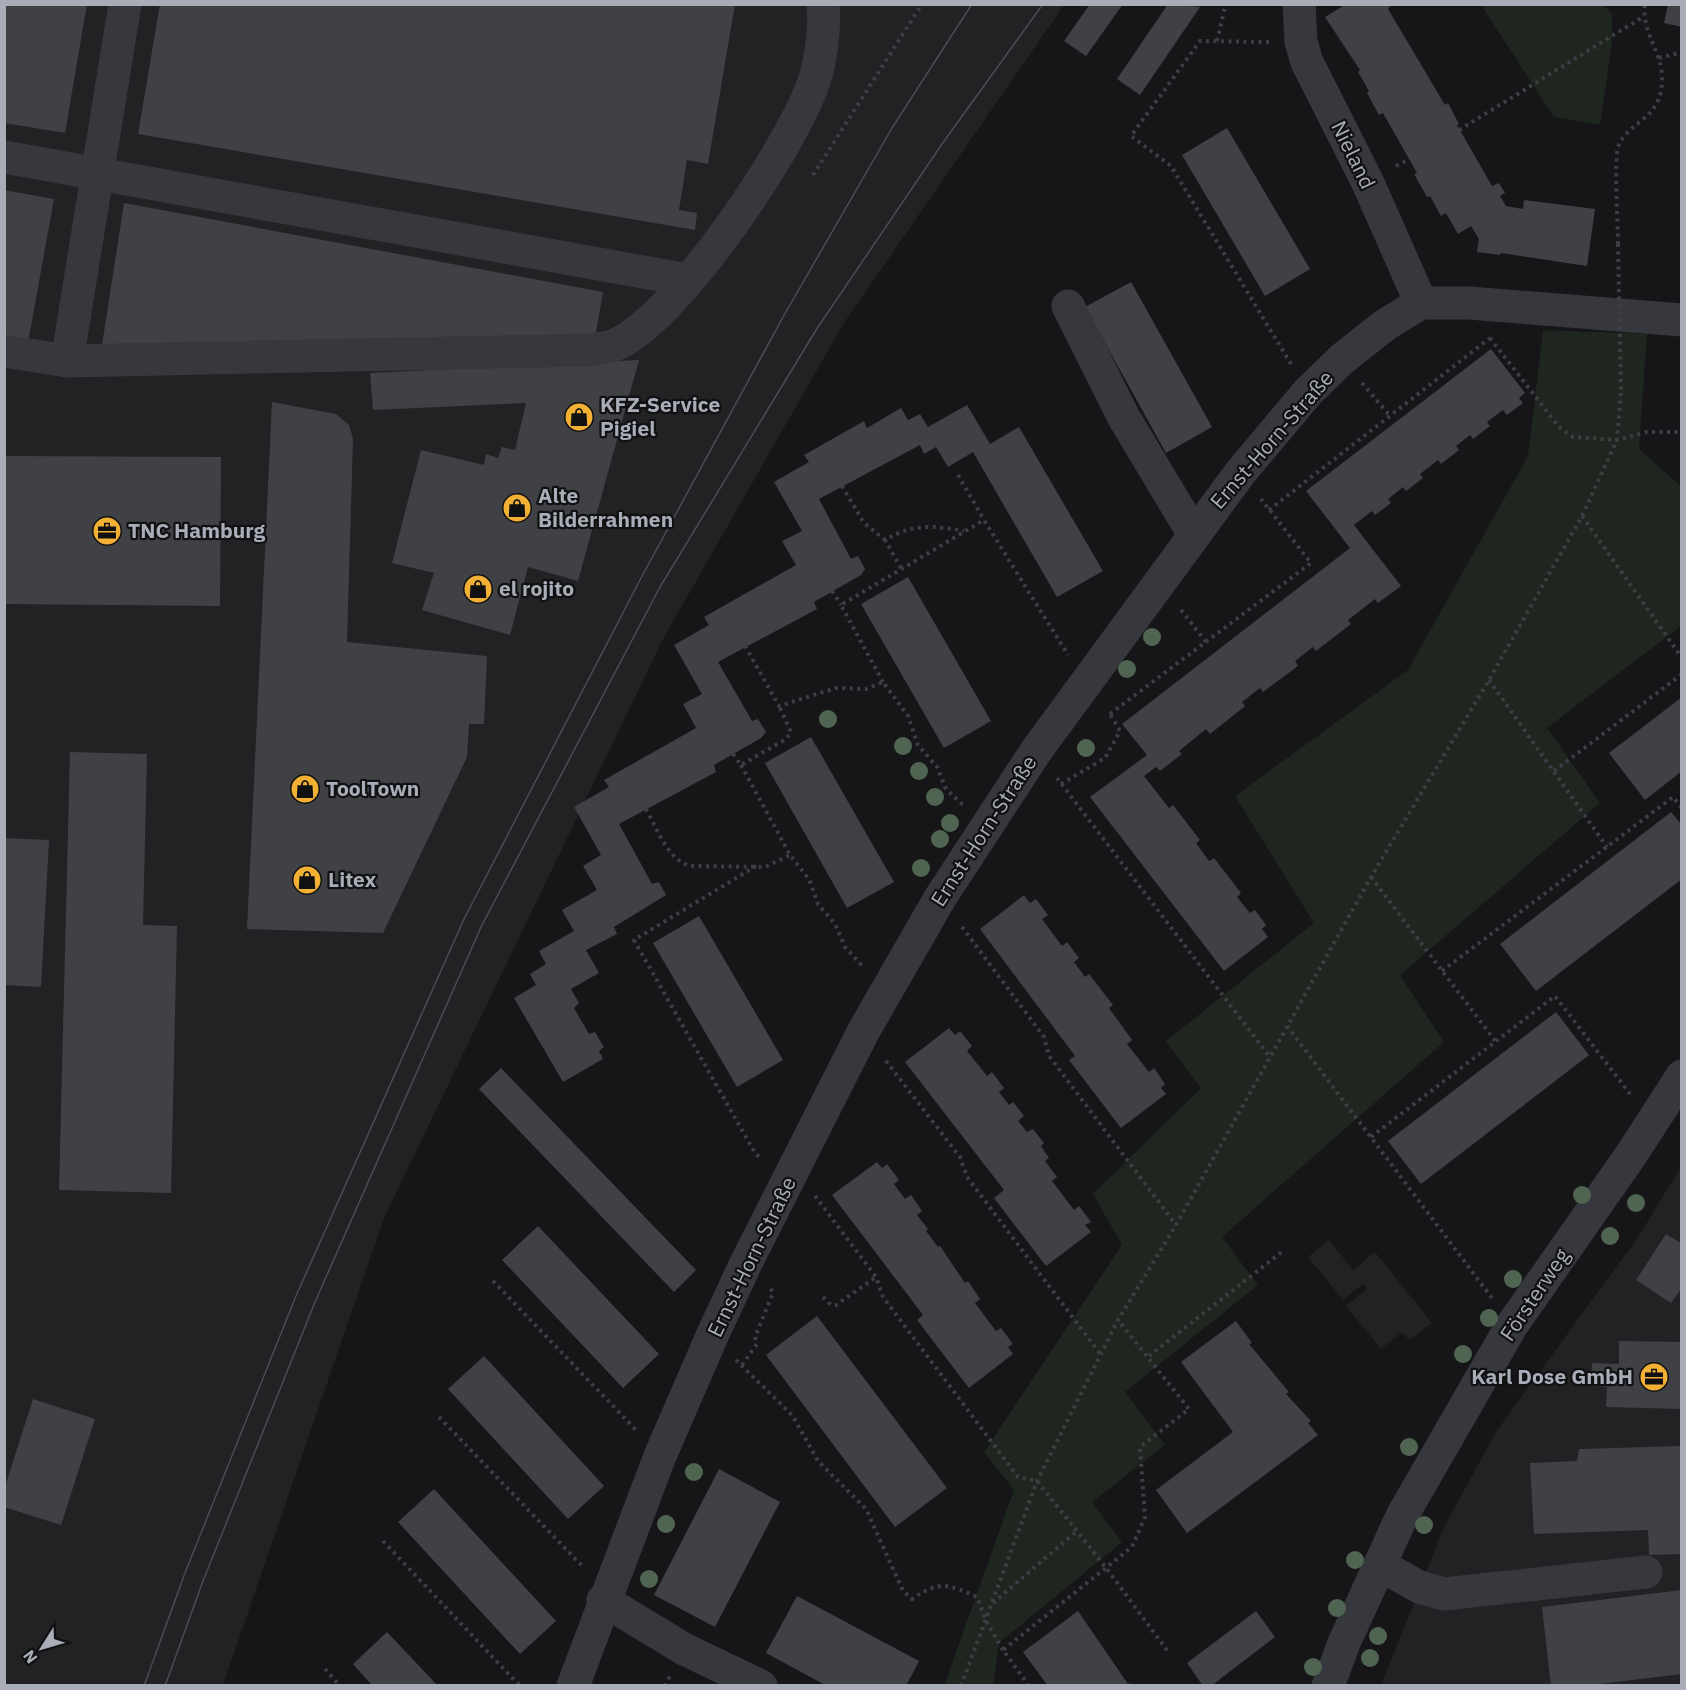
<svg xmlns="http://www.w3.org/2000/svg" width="1686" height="1690" viewBox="0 0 1686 1690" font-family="'IBM Plex Sans',sans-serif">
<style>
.built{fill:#222225}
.green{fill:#1e261f}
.building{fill:#404145}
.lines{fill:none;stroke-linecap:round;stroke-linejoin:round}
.path{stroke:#3d3f44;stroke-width:4;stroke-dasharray:3 4.5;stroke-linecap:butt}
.minor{stroke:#37383d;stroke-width:33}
.tram{stroke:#4a4c52;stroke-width:1.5}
.path-bridge{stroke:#3d3f44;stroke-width:4;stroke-dasharray:3 4.5;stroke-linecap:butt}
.tree{fill:#506452}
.labels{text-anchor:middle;stroke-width:4.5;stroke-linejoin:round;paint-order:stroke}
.street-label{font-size:21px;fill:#a8adb8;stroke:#111113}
.poi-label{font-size:21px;font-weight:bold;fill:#a8adb8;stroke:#111113;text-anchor:start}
</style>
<rect width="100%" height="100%" fill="#161618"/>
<g class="built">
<polygon points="4,5 1064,5 844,323 664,637 384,1218 223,1685 5,1685"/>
<polygon points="1681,1167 1681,1685 1381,1686 1443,1529 1496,1432 1638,1237"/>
<polygon points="1329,1240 1353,1270 1375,1252 1432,1323 1409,1340 1402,1332 1381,1349 1346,1306 1368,1288 1363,1284 1343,1300 1308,1257"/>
</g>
<g class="green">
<polygon points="1481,5 1603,5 1612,13 1612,43 1600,125 1554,117"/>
<polygon points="1543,330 1647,334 1639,449 1681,486 1681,626 1547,728 1600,803 1400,975 1444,1042 1222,1237 1258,1285 1125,1392 1165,1445 1092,1502 1122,1542 999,1643 993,1685 944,1686 1014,1490 984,1452 1122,1245 1093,1194 1201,1088 1166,1041 1314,923 1235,796 1408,670 1528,456"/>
</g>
<g class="building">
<polygon points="4,4 87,4 65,133 4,123"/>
<polygon points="160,4 735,4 708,164 687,160 679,210 697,213 695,230 138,134"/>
<polygon points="1090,4 1123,4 1086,56 1064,41"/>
<polygon points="1168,4 1200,7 1140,95 1117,79"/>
<polygon points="1346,4 1391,4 1388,9 1445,105 1448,103 1459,124 1457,125 1492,186 1499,183 1505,193 1500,196 1506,206 1523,209 1524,200 1595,209 1587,266 1501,253 1500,255 1477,252 1479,239 1471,226 1458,234 1446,213 1441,216 1430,196 1427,197 1414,174 1417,173 1383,113 1379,115 1367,93 1369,91 1358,72 1360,70 1325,17"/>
<polygon points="1668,4 1682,4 1682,27 1664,23"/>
<polygon points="1227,128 1310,269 1265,296 1182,155"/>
<polygon points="4,190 54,199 27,348 4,344"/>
<polygon points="124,203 603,292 594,344 102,345"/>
<polygon points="1131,282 1212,427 1166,453 1085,307"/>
<polygon points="1491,349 1525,393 1519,398 1523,403 1507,415 1503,410 1487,422 1490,426 1473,439 1470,435 1456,446 1459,450 1441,464 1438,460 1420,474 1423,478 1406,491 1403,487 1388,499 1391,503 1375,515 1372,511 1354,525 1401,586 1378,603 1375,599 1348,620 1351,624 1316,651 1313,647 1295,661 1298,666 1263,692 1260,688 1242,702 1245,706 1210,734 1206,729 1179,751 1182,754 1160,771 1156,767 1144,776 1169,808 1173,805 1200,840 1196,843 1209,861 1214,858 1241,893 1237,897 1250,913 1255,910 1266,925 1262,929 1268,937 1224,971 1090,797 1147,755 1122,724 1350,548 1306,491"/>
<polygon points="639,360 578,581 528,567 510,635 422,610 434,573 392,563 421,450 484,465 486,454 498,458 502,447 515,450 526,403 373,410 370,373"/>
<polygon points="272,402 336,414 349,425 353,439 347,642 487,656 484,724 469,724 467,757 383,933 247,929"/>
<polygon points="967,405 990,444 1019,427 1103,571 1057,597 973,452 948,467 936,447 924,454 920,445 819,499 851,559 858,556 865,569 861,575 814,602 817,609 718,662 752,721 758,719 766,732 761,738 714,765 716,772 619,824 652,884 659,882 666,895 614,927 617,934 586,950 599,973 571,989 579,1003 574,1008 589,1034 595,1032 604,1047 599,1051 603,1059 563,1082 514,998 536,985 530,974 546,964 539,951 574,931 562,910 597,890 583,866 601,855 574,807 609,787 604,780 696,728 683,704 702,694 674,645 709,625 704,617 796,565 782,541 802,531 774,482 809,462 804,455 864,421 867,428 901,408 908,420 920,414 928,427"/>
<polygon points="4,456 221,457 220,606 4,604"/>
<polygon points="908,577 991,721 944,748 861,604"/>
<polygon points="1682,697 1682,771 1645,800 1609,753"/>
<polygon points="811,737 894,882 847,908 765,763"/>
<polygon points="70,752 147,754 143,925 177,926 171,1193 59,1190"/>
<polygon points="1671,812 1682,825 1682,879 1536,991 1500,944"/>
<polygon points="4,838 49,840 41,987 4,985"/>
<polygon points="1024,895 1030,903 1036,899 1048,915 1042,919 1062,946 1067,942 1079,958 1074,962 1085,977 1089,974 1113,1005 1109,1008 1132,1040 1127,1044 1149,1072 1154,1068 1165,1084 1161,1088 1166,1094 1121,1128 1069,1060 1075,1056 980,929"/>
<polygon points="699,916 783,1060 737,1087 653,943"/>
<polygon points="1556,1012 1589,1055 1421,1184 1388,1141"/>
<polygon points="949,1028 955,1035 960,1031 972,1046 967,1051 987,1076 992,1072 1004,1088 999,1092 1009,1105 1013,1102 1024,1116 1018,1121 1027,1132 1033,1129 1044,1143 1041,1146 1049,1158 1045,1161 1057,1177 1052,1181 1074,1210 1079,1206 1091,1222 1085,1225 1091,1232 1046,1266 994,1198 1004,1190 905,1062"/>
<polygon points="501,1068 696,1270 674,1292 479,1089"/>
<polygon points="877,1162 882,1168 887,1164 899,1180 894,1184 905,1199 911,1195 922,1211 917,1215 928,1229 926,1231 938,1247 940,1246 965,1283 968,1281 980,1299 975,1303 996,1331 1001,1328 1013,1344 1008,1347 1013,1354 969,1388 917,1320 923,1315 832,1195"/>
<polygon points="538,1226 659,1354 623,1388 502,1260"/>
<polygon points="1666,1234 1682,1244 1682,1288 1671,1303 1636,1280"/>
<polygon points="817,1316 947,1488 895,1527 766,1355"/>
<polygon points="1236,1321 1252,1343 1249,1344 1289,1392 1286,1394 1311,1421 1308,1423 1318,1435 1187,1533 1156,1490 1233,1432 1181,1362"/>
<polygon points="1619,1341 1682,1342 1682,1409 1606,1407 1607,1387 1591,1386 1592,1363 1619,1364"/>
<polygon points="484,1356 604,1486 568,1519 448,1389"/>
<polygon points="33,1399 95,1419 61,1525 4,1507 4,1490"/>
<polygon points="1682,1446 1682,1554 1649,1555 1648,1530 1534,1534 1530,1463 1577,1461 1579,1449"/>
<polygon points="719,1469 780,1502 715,1627 654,1595"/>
<polygon points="434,1489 556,1621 520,1654 398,1522"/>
<polygon points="1682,1590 1682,1674 1582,1686 1551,1686 1542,1607"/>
<polygon points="797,1596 919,1661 906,1686 827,1686 766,1653"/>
<polygon points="1078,1611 1128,1684 1131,1683 1133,1686 1048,1686 1023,1652"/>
<polygon points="1256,1611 1275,1637 1211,1686 1203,1686 1187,1663"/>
<polygon points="387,1632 438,1686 373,1686 367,1680 353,1664"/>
</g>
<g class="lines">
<g class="path">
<polyline points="1217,41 1225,7"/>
<polyline points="1269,42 1200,41 1131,136 1171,166 1291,364"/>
<polyline points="1659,58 1682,52"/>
<polyline points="1459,130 1643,17"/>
<polyline points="1396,166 1409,159"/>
<polyline points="813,175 922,4"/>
<path d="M1618,244C1618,226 1614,160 1618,147C1629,119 1661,122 1662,80C1663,52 1641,33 1645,4"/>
<polyline points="1490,338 1559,427 1573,437 1617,440 1647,432 1682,432"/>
<polyline points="1362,383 1390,416"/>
<polyline points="958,475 984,520"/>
<polyline points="842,486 864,523 885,540"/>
<polyline points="1269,510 1490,338"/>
<polyline points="1582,516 1682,658"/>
<path d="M901,568L885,540C912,524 933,525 964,531"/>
<polyline points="832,591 841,605"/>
<polyline points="1181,610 1206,642"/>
<polyline points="745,646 779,706 836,688 866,689 883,682 908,716 918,745 937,767 946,789 963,805"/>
<polyline points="1489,680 1607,847"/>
<polyline points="883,682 841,605 984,520 1068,655"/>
<polyline points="1110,714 1311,563 1261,499"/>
<polyline points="733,754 741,765 786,739 791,732 779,706"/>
<polyline points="741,765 790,855 809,879 818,904 835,924 845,947 863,967"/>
<polyline points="1554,771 1682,674"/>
<polyline points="1057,778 1269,1056"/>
<polyline points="1061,784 1105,758 1120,731 1110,714"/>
<path d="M646,809C657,828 667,859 690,866L765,867L790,855"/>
<polyline points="756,866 634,940 755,1153 762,1160"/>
<polyline points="1371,877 1496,1042"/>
<polyline points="962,927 1044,1037 1049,1056 1176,1225"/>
<polyline points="1442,971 1673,797 1682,808"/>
<polyline points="1287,1026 1492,1298"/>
<polyline points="886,1061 960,1157 967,1177 1101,1355"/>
<polyline points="1371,1137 1555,996 1630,1094"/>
<polyline points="815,1196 876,1277 883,1297 1018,1477 1037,1481 1107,1569 1169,1653"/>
<polyline points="493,1281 636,1430"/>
<polyline points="823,1297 831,1305 836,1305 876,1277"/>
<polyline points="1149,1356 1283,1251"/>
<path d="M736,1360L792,1415L818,1461L866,1509L903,1591L912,1599C940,1580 947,1584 977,1597L986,1621L1003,1650"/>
<polyline points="742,1365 757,1344 755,1337 773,1293 770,1287"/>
<polyline points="439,1417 584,1568"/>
<polyline points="383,1541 520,1686"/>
<polyline points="993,1603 1077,1531"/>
<polyline points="325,1669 340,1686"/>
<polyline points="665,1686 670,1676"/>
<polyline points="961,1686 1037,1481 1118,1320 1176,1225 1371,877 1489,680 1582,516 1617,440 1621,390"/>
<polyline points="1029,1686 1003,1650 1132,1547 1145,1517 1140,1447 1189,1409 1118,1320"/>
</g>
<g class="minor">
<polyline points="1299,4 1301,42 1307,62 1368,183 1421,303"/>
<polyline points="4,157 688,280"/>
<polyline points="1068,306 1123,416 1193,533"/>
<path d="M4,351L67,361L591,350C599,348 610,348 617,344C679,316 799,138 817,72C822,50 825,27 823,4"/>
<polyline points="67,361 125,4"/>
<polyline points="1380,1565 1419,1587 1444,1594 1646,1572"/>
<polyline points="603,1600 684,1649 761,1686"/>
<polyline points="573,1686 660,1456 712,1336 746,1263 863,1032 940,898 1036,751 1240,473 1308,392 1342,359 1385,325 1421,303 1469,303 1682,320"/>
<polyline points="1328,1686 1344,1643 1402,1516 1512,1325 1631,1155 1682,1076"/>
</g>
<g class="tram">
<polyline points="144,1686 185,1573 296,1296 464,919 641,578 783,317 892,128 972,4"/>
<polyline points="165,1686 203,1581 315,1302 482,925 660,587 816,330 942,144 1043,4"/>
</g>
<polyline class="path-bridge" points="1618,244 1621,390"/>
</g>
<g class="tree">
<circle cx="1152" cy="637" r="9"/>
<circle cx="1127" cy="669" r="9"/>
<circle cx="828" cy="719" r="9"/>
<circle cx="903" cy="746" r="9"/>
<circle cx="1086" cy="748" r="9"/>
<circle cx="919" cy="771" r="9"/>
<circle cx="935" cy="797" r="9"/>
<circle cx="950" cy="823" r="9"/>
<circle cx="940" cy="839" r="9"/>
<circle cx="921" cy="868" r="9"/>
<circle cx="1582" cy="1195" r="9"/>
<circle cx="1636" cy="1203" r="9"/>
<circle cx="1610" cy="1236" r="9"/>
<circle cx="1513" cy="1279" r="9"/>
<circle cx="1489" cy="1318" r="9"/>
<circle cx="1463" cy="1354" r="9"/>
<circle cx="1409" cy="1447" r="9"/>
<circle cx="694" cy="1472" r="9"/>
<circle cx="666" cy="1524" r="9"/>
<circle cx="1424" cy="1525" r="9"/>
<circle cx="1355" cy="1560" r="9"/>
<circle cx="649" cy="1579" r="9"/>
<circle cx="1337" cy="1608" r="9"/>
<circle cx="1378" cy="1636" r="9"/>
<circle cx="1370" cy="1658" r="9"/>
<circle cx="1313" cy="1667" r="9"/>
</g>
<defs>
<g id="shop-disc" transform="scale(1.5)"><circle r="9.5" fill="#f2b134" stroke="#111113"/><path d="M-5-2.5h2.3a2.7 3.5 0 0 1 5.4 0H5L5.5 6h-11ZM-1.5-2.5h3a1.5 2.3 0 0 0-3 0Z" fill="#111"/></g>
<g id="office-disc" transform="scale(1.5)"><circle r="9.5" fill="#f2b134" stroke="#111113"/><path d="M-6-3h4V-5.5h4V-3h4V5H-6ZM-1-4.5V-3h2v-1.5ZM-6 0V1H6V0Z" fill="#111"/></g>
</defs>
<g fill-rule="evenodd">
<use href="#shop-disc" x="579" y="417"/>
<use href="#shop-disc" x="517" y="508"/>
<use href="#office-disc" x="107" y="531"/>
<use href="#shop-disc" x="478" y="589"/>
<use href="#shop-disc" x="305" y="789"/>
<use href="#shop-disc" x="307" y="880"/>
<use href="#office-disc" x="1654" y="1377"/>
</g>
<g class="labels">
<g class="street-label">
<text transform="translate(1353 155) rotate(64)" y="7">Nieland</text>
<text transform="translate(1272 440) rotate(-49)" y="7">Ernst-Horn-Straße</text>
<text transform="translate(984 831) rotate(-57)" y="7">Ernst-Horn-Straße</text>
<text transform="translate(752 1257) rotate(-64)" y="7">Ernst-Horn-Straße</text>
<text transform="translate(1535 1295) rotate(-56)" y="7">Försterweg</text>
</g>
<g class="poi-label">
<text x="600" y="412">KFZ-Service<tspan x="600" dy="24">Pigiel</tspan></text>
<text x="538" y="503">Alte<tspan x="538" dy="24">Bilderrahmen</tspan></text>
<text x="128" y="538">TNC Hamburg</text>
<text x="499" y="596">el rojito</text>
<text x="326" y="796">ToolTown</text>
<text x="328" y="887">Litex</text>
<text x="1633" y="1384" text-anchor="end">Karl Dose GmbH</text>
</g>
</g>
<rect width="1686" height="1690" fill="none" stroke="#a8adb8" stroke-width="12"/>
<g transform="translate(42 1648) rotate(233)" stroke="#111113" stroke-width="4.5" paint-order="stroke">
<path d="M0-4.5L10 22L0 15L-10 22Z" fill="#a8adb8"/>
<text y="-9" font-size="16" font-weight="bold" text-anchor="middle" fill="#a8adb8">N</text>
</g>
</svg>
